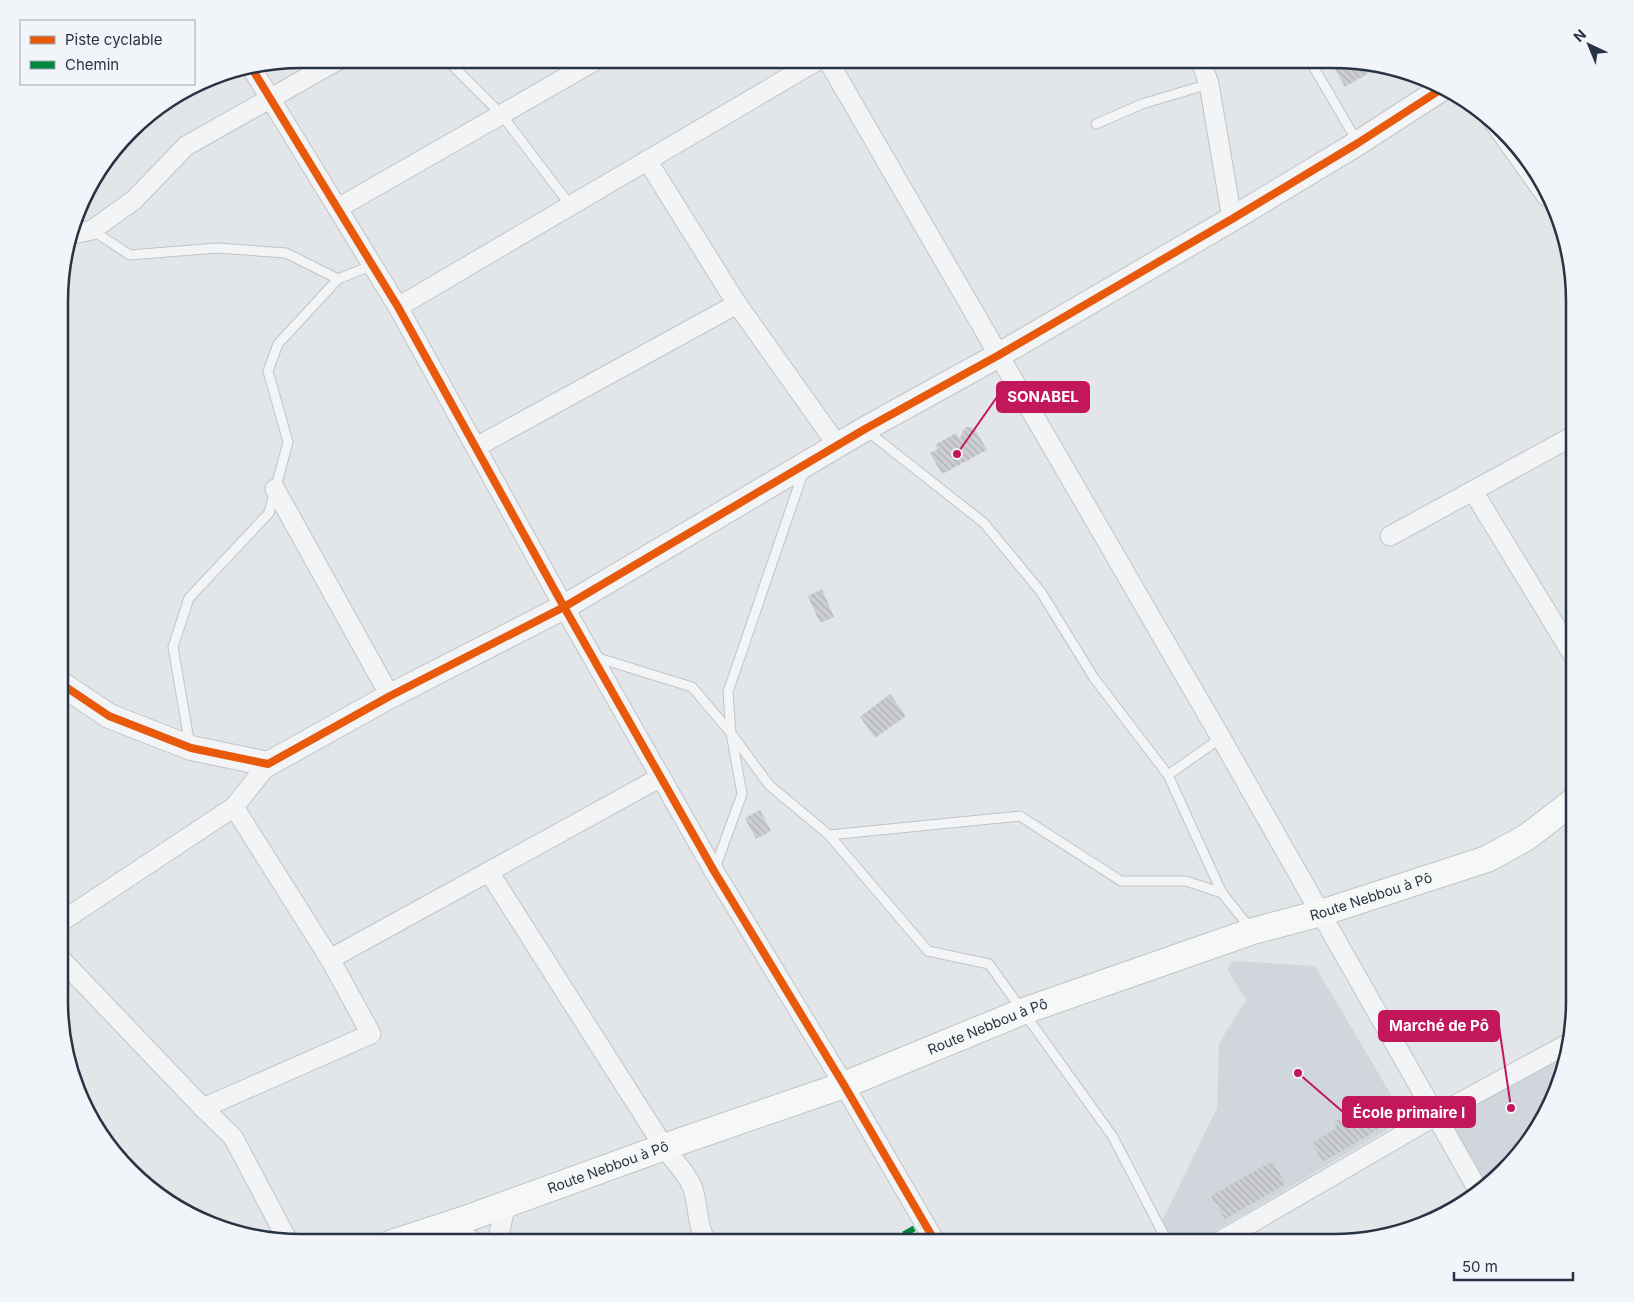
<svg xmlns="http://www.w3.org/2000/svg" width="1634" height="1302" viewBox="0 0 1634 1302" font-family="Inter,sans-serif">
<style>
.built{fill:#d1d6dc}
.building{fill:url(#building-back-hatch)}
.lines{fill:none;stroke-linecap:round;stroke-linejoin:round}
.service-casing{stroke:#c1c4c7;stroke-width:11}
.minor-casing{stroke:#c1c4c7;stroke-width:21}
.tertiary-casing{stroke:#c1c4c7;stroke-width:26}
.secondary-casing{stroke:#c1c4c7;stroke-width:28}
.service{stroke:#f3f4f5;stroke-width:9}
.minor{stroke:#f3f4f5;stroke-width:19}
.tertiary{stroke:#f3f4f5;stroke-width:24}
.secondary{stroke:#f6f7f7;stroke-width:26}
.quiet{stroke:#00873e;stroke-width:6;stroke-dasharray:12 6;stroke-linecap:butt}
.cycleway-casing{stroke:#f1f4f8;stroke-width:11}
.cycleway{stroke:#e8590c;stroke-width:8}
.labels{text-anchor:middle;stroke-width:4;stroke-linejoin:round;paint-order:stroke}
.street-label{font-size:14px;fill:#283444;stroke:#f1f4f8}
.rim{fill:none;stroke:#283444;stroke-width:2.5}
.leader{fill:none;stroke:#c2185b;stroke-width:2}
.callout-dot{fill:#c2185b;stroke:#f1f4f8;stroke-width:2}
.callout{fill:#c2185b;stroke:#c2185b;stroke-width:2}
.callout-label{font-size:15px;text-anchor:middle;font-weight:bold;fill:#fff}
</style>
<defs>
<pattern id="building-back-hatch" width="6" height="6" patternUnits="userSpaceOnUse" patternTransform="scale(1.25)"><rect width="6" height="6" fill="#ccced1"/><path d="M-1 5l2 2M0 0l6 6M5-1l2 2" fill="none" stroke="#afb2b5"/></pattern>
</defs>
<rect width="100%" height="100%" fill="#e3e6e9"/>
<g class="built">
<polygon points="1234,961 1315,966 1396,1103 1387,1130 1195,1243 1169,1243 1154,1238 1217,1108 1219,1043 1246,1000 1227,969"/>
<polygon points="1565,1057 1557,1094 1515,1161 1484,1183 1448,1121"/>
</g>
<g class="building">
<polygon points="1329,59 1349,59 1363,62 1369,73 1345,87"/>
<polygon points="966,427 971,427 975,429 987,450 942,474 930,453 938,449 935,445 956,433 959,438 961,436 963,431"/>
<polygon points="822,589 834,617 820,623 808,596"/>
<polygon points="890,694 906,716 875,738 860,717"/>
<polygon points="760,810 771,831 756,839 745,818"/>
<polygon points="1370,1102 1384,1126 1323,1162 1312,1143 1337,1128 1334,1122"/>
<polygon points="1272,1161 1286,1184 1225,1219 1211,1196"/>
</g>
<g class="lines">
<g class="service-casing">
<g id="service">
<polyline points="446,59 501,114 570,205"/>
<polyline points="1309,59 1358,143"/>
<polyline points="1479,110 1543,200 1549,197"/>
<polyline points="1096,124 1142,104 1209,84"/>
<polyline points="92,230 130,255 217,248 286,253 338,279"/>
<polyline points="866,430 984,523 1041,592 1094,678 1168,775"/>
<polyline points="595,657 692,687 731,733 769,785 829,835 1020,816 1121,881 1186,881 1222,893"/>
<polyline points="1221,738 1168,775 1222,893 1251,929"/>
<polyline points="190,746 173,647 189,598 269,513 288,442 268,371 278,344 338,279 373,265"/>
<polyline points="829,835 928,951 989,964 1113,1137 1168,1243"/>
<polyline points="714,871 742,794 731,733 728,692 804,470"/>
</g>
</g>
<g class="minor-casing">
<g id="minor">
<polyline points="827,59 1221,738 1477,1188"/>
<polyline points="1200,59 1209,84 1232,219"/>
<polyline points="251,67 398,307 564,607 714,871 844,1085 936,1243"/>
<polyline points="647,160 737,304 838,446"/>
<polyline points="338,208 598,59"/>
<polyline points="73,234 92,230 134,200 186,146 340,59"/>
<polyline points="398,307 820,59"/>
<polyline points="476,447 737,304"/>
<polyline points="275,489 390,696"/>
<polyline points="1473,491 1575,658"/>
<polyline points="1390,536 1575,435"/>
<path d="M489,872L664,1147C673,1160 686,1172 692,1186C699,1205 696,1225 707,1243"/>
<polyline points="59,923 234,807 268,764"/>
<polyline points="59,957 203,1108 233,1137 289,1243"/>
<polyline points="330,959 661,777"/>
<polyline points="203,1108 371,1034 330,959 234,807"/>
<polyline points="449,1224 475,1243"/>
<polyline points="497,1243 506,1204"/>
<polyline points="1217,1243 1435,1116 1569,1043"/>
</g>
</g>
<g class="tertiary-casing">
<polyline id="tertiary" points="60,683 109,716 191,748 268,764 390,696 564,607 865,429 999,355 1232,219 1358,143 1443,88"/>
</g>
<g class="secondary-casing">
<g id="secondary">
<path id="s1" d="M392,1243L471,1217L664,1147L844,1085L1024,1011L1253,931L1321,913L1487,859L1527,837L1575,800"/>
</g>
</g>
<use href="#service" class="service"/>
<use href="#minor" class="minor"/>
<use href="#tertiary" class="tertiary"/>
<use href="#secondary" class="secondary"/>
<polyline class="quiet" points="888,1243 924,1223"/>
<g class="cycleway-casing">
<g id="cycleway">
<polyline points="251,67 398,307 564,607 714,871 844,1085 936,1243"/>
<polyline points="60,683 109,716 191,748 268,764 390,696 564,607 865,429 999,355 1232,219 1358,143 1443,88"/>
</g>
</g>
<use href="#cycleway" class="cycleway"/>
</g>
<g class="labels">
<g class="street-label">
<text dy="5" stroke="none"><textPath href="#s1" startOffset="1039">Route Nebbou à Pô</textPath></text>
<text dy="5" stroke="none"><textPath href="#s1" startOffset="634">Route Nebbou à Pô</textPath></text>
<text dy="5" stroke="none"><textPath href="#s1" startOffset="229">Route Nebbou à Pô</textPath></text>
</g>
</g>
<path d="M0 0H1634V1302H0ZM301 68H1333A233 233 0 0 1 1566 301V1001A233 233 0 0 1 1333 1234H301A233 233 0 0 1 68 1001V301A233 233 0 0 1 301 68Z" fill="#f1f4f8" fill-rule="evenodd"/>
<path class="rim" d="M301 68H1333A233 233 0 0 1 1566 301V1001A233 233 0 0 1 1333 1234H301A233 233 0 0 1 68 1001V301A233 233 0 0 1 301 68Z"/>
<path class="leader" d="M957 454L997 397M1511 1108L1499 1026M1298 1073L1343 1112"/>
<g class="callout-dot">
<circle cx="957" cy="454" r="5"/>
<circle cx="1511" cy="1108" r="5"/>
<circle cx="1298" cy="1073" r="5"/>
</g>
<g class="callout">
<rect x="997" y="382" width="92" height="30" rx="5"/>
<rect x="1379" y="1011" width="120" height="30" rx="5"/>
<rect x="1343" y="1097" width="132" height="30" rx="5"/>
</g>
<g class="callout-label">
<text x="1043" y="402">SONABEL</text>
<text x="1439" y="1031">Marché de Pô</text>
<text x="1409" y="1118">École primaire I</text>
</g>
<rect x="20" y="20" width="175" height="65" fill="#f1f4f8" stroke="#a1a7b0"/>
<rect x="30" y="36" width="25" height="8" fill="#e8590c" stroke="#a1a7b0"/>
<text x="65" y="45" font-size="15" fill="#283444">Piste cyclable</text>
<rect x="30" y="61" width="25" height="8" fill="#00873e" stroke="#a1a7b0"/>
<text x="65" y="70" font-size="15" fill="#283444">Chemin</text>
<g transform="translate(1589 45) rotate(316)" stroke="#f1f4f8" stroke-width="4" paint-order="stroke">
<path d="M0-4L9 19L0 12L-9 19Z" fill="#283444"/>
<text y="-8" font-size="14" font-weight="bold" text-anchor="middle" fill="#283444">N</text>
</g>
<path d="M1454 1272v8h119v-8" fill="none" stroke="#283444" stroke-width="2.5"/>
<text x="1462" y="1272" font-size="15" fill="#283444" stroke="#f1f4f8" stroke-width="4" paint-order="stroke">50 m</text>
</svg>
